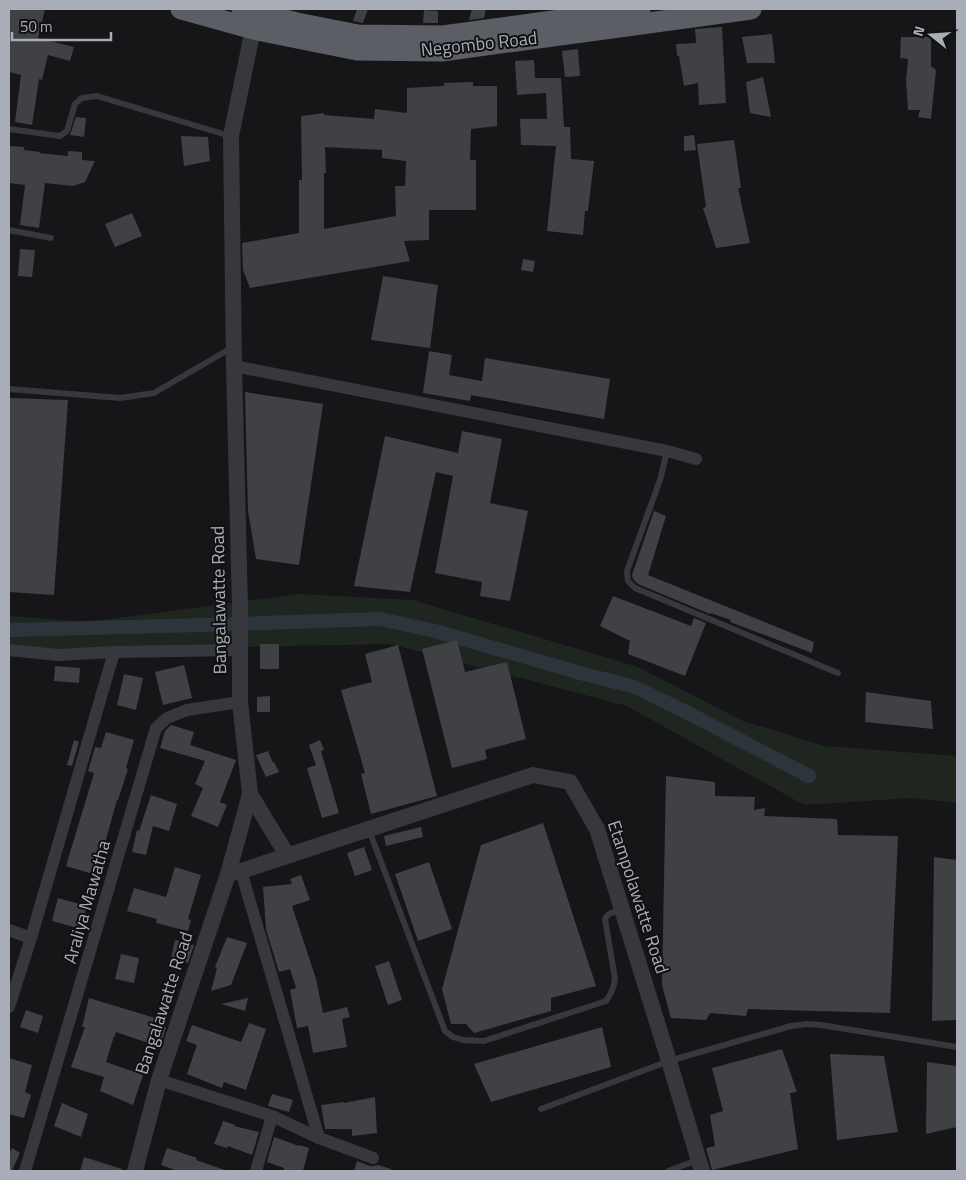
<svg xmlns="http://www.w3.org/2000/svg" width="966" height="1180" viewBox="0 0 966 1180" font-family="'Titillium Web',sans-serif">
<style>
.green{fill:#1e261f}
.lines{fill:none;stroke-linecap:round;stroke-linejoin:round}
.canal{stroke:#2c353c;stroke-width:14}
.building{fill:#404145;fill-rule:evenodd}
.service{stroke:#37383d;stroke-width:6}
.minor{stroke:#37383d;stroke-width:12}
.tertiary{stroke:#37383d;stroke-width:16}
.trunk{stroke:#5b5e65;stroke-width:21}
.labels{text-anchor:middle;stroke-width:4;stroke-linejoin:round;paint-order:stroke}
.street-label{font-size:18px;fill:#a8adb8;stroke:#111113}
</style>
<rect width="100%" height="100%" fill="#161618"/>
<polygon class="green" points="299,594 413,600 638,667 743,721 825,746 957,756 957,803 911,798 804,805 627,706 390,644 86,650 9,657 9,616 87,622"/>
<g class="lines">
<polyline class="canal" points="9,630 203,625 380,619 435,631 584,674 635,687 688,713 809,776 805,775"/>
</g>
<g class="building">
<polygon points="10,9 45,9 38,38 74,47 70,61 48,55 42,80 39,79 32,125 15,122 21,75 9,72 9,11 10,11"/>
<polygon points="357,9 368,9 363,23 353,21"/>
<polygon points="472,9 486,9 484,18 469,20"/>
<polygon points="424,10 438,11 438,23 423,23"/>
<polygon points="722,27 726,103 699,105 698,83 684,86 679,56 677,56 676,44 696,43 695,29"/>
<polygon points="772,34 775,63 747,63 742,37"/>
<polygon points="901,37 931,37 931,66 936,70 931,119 918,117 920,110 908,110 906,80 908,59 900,58"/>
<polygon points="578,49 580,76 565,77 562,51"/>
<polygon points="534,60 535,78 561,78 564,127 570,127 571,159 594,161 588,211 585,211 583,235 547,231 556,146 521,145 520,119 547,119 546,93 517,95 515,61"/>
<polygon points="763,77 771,117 750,113 746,82"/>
<path d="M473,82V86H497V126L471,129L470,160H476V210H429V240L404,241L410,261L250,288L243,270L242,243L299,233V180H302L301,116L324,113V115L374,119L375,109L407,113V88L444,86V83ZM325,147L382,150V158L406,161L405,186H395L396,216L324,229V173H326Z"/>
<polygon points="76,117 86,118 84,137 70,135"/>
<polygon points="694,135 696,150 684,151 684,136"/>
<polygon points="181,136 208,137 210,161 184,166"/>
<polygon points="734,140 741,188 738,188 750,243 716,248 703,208 706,207 697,144"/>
<polygon points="10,146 24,147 24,150 40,152 39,153 68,156 68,151 82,152 82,160 95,161 85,182 73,186 45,183 39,228 20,225 25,185 9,183"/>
<polygon points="132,213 142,236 115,247 105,224"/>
<polygon points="20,249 35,250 32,277 18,276"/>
<polygon points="523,259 535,261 533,272 521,270"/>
<polygon points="383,276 438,285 430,348 371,340"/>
<polygon points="429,351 452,355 449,375 482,381 485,358 610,379 604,419 471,395 470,401 423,393"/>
<polygon points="245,392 323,404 299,565 256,559 248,511"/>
<polygon points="9,398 68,400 54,595 9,592"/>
<polygon points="462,431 502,439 490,503 528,511 510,601 480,596 482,582 435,573 453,476 436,472 410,592 354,586 385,436 458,453"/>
<polygon points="654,511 666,516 648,575 814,642 812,653 730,622 731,620 711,613 710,614 638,584 633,579 632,575"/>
<polygon points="613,596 691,626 694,618 706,623 685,676 628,654 630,641 600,626"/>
<polygon points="457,640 465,672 507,662 526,739 485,750 487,759 452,768 422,649"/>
<rect x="260" y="644" width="19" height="25"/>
<polygon points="398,645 437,796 371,814 361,774 365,773 341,690 372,682 365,654"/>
<polygon points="184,665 192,698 163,705 155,672"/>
<polygon points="55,666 80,668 79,683 54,681"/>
<polygon points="124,674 143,678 136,710 117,705"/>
<polygon points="866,692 931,701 933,729 865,722"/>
<polygon points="270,696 270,712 257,712 257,697"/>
<polygon points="171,725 194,732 190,745 236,760 220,802 227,805 218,827 191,816 203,788 195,784 205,761 160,748 165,731"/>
<polygon points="106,732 134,740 126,768 128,769 118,800 117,800 96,875 66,866 94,773 88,771 95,747 101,748"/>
<polygon points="74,740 79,742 72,766 67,765"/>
<polygon points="320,740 324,750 321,751 339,813 322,818 307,768 316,765 309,745"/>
<polygon points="268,751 273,763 274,762 279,772 266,777 256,755"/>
<polygon points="666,776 715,782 715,796 755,797 754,810 765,808 764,816 837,819 838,835 898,836 890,1013 748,1009 746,1016 710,1013 706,1020 671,1018 662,985"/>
<polygon points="151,795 177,804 169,831 153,826 146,855 132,852 137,830 139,831"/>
<polygon points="543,823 596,986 551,998 551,1011 474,1033 466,1024 451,1024 442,989 481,845"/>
<polygon points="421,827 423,837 386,846 384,836"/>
<polygon points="364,847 372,870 355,876 347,853"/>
<polygon points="934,857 957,860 957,1020 932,1021"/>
<polygon points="429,862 452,929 418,941 395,874"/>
<polygon points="175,867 201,875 188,919 191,920 188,931 156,923 157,919 127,911 134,888 166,897"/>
<polygon points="301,875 310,900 292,906 316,979 323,1013 347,1007 350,1017 342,1019 347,1047 313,1053 308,1026 297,1028 290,990 296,988 290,969 279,972 266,929 263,887 292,884 290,879"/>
<polygon points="58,898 87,906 81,929 52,921"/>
<polygon points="227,937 247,943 231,985 211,991 217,968 215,967"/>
<polygon points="175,940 194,945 188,963 171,958"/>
<polygon points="121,954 139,958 134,983 115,979"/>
<polygon points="389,961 402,1000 388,1005 375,966"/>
<polygon points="89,998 155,1018 154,1023 166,1027 160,1047 116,1032 115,1037 114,1036 106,1062 143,1075 133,1105 100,1091 104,1077 71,1067 85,1027 82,1027"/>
<polygon points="248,998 245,1011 221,1004"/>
<polygon points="26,1010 43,1016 38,1033 20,1027"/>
<polygon points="249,1023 266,1029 246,1090 224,1082 222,1088 187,1074 197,1045 186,1041 192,1025 241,1042"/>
<polygon points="602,1027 611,1067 491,1102 474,1064"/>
<polygon points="782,1049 797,1092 790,1093 798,1149 712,1170 706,1148 715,1146 710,1115 723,1111 712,1068"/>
<polygon points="830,1054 884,1056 898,1132 837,1140"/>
<polygon points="9,1058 32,1065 25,1092 31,1095 24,1118 9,1114"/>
<polygon points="927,1062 957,1066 957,1127 926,1134"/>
<polygon points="272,1094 293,1100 289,1112 268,1106"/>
<polygon points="375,1097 377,1133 352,1136 352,1129 325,1129 321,1105 344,1102 344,1103"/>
<polygon points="62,1103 88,1114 81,1137 54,1126"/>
<polygon points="223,1121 235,1125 234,1126 259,1132 252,1155 228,1146 227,1148 214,1144"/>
<polygon points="274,1137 299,1146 299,1145 309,1148 303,1171 283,1171 284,1168 267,1162"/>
<polygon points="12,1148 20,1153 12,1171 9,1171 9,1154"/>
<polygon points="167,1148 197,1158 196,1160 225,1170 224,1171 178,1171 161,1165"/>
<polygon points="84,1157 122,1169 122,1171 80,1171"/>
<polygon points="357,1161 370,1166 374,1166 378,1165 391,1169 391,1171 354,1171"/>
</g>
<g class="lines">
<g class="service">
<polyline points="9,129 60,136 67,131 75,104 82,98 97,96 230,136"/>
<polyline points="9,230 51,238"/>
<polyline points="9,389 120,398 154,393 233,347"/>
<polyline points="667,451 660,480 627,571 628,581 635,588 838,673"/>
<path d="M369,830L445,1031L453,1037L463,1040L484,1041L606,1001C611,994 614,988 615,979L605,919C608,912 614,912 622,911"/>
<polyline points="541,1109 669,1061 791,1026 807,1024 821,1025 957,1047"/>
<polyline points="668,1171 698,1160"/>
</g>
<g class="minor">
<polyline points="234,366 667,451 696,459"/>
<polyline points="9,650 58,655 114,652 240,650"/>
<polyline points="9,930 31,938"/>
<polyline points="9,1007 31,938 114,652"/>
<polyline points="159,1080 272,1116 319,1138 241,871"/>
<polyline points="319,1138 373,1158"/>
<polyline points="25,1171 156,728 167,718 187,710 240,702"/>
<polyline points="256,1171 272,1116"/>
</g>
<g class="tertiary">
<polyline points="250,794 287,855"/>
<polyline points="228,874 241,871 533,775 570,782 597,829 669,1061 702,1171"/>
<polyline points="135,1171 159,1080 228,874 250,794 240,702 240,607 234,366 231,136 253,29 256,19"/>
</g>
<g class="trunk">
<polyline points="181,9 253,29 357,50 442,51 751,9"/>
<polyline points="242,9 297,23 358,35 443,36 640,9"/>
</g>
</g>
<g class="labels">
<g class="street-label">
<text transform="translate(479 44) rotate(-6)" y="6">Negombo Road</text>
<text transform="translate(219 600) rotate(-91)" y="6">Bangalawatte Road</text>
<text transform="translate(638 897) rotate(72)" y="6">Etampolawatte Road</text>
<text transform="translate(87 902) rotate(-74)" y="6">Araliya Mawatha</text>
<text transform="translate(164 1003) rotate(-72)" y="6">Bangalawatte Road</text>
</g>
</g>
<rect width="966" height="1180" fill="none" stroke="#a8adb8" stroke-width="20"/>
<g transform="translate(931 35) rotate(287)" stroke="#111113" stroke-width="4" paint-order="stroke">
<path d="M0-4L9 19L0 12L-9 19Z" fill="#a8adb8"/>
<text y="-8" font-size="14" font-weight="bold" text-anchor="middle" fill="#a8adb8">N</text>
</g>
<path d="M12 32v8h99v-8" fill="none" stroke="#a8adb8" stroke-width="2.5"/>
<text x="20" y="32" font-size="15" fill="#a8adb8" stroke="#111113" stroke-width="4" paint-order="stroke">50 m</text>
</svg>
